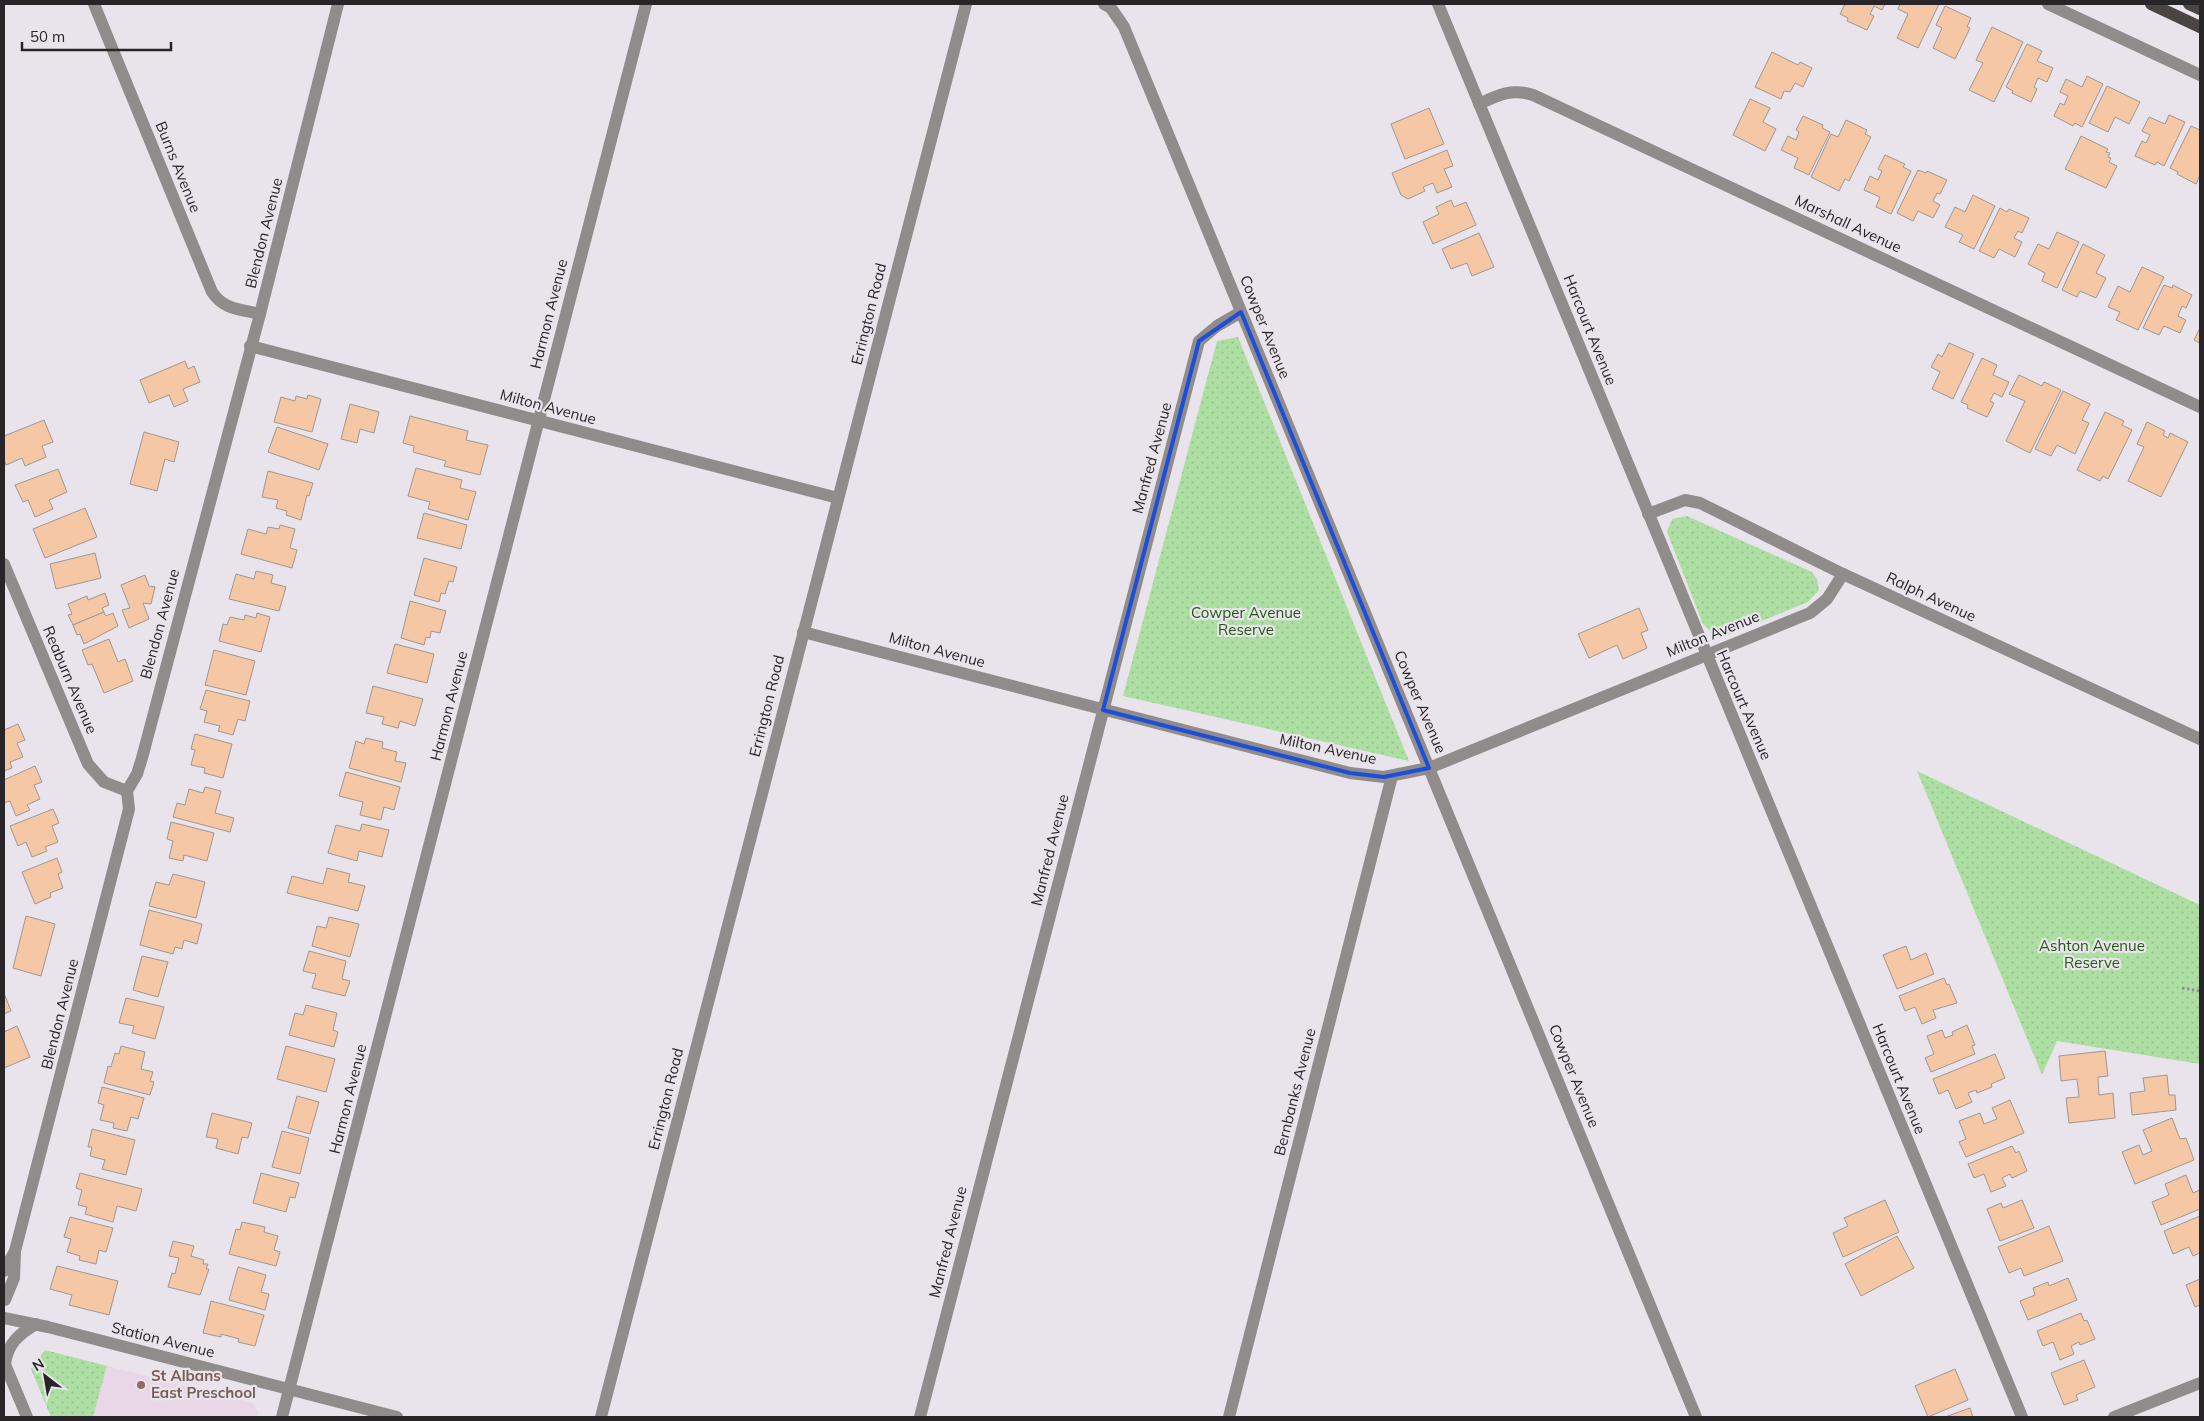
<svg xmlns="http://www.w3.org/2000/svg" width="2204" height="1421" viewBox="0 0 2204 1421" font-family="Mulish,sans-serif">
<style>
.education{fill:#e9d6e6}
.green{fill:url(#green-dots)}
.building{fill:#f6c7a5;stroke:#9e9792}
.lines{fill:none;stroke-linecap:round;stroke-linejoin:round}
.path{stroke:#938f94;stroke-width:3;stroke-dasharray:2.5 2.5;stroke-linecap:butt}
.street{stroke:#908c8b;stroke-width:12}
.primary{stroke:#4a4442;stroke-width:12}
.marked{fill:none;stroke:#1d4ed8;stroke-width:4;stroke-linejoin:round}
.education-dot{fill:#8d6e63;stroke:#e9e4eb;stroke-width:2}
.labels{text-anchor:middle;stroke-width:4.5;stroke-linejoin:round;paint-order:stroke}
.street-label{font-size:15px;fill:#272527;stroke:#e9e4eb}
.park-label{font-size:15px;fill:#205912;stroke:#e9e4eb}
.education-label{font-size:15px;font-weight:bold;fill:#785e54;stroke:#e9e4eb;text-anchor:start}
</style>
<defs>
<pattern id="green-dots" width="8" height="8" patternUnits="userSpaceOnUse" patternTransform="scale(1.25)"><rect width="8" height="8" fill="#addfa3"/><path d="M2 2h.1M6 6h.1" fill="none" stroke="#95bf8c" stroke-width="1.8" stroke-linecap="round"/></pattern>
</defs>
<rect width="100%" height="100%" fill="#e9e4eb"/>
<polygon class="education" points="107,1366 253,1403 258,1412 257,1417 93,1417"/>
<g class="green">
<polygon points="1238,337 1409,761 1123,696 1217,341"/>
<polygon points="1687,516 1812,572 1817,579 1819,590 1808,602 1725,636 1714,634 1703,624 1667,532 1672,519"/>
<polygon points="1917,771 2200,905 2200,1064 2057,1041 2042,1075"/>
<polygon points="45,1350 107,1366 93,1417 51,1417 31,1369"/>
</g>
<g class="building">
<polygon points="1845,4 1885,4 1882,10 1874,6 1870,14 1874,16 1867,30 1847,21 1848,18 1840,14"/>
<polygon points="1900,4 1939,4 1918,48 1897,38 1908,14 1898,9"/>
<polygon points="1945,6 1971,18 1967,27 1970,28 1955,59 1933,48 1942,28 1936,25"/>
<polygon points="1992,27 2023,42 1994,102 1969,90 1983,63 1976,60"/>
<polygon points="2027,44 2042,51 2037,61 2053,68 2047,82 2038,78 2034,87 2037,89 2031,102 2012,93 2013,91 2006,87"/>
<polygon points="1772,52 1798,65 1800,62 1812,68 1803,87 1795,83 1790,92 1784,91 1781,99 1755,87"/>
<polygon points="2087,76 2103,84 2082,127 2075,123 2073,126 2054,116 2060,103 2064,105 2068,96 2060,92 2066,79 2082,87"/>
<polygon points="2107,86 2140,102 2129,124 2115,117 2108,132 2089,123"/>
<polygon points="1750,99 1770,108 1763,122 1776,129 1765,151 1733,135"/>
<polygon points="1429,108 1444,144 1405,159 1391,124"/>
<polygon points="2169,115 2185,122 2164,166 2157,162 2155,165 2135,156 2142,141 2146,143 2150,135 2142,131 2149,117 2165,124"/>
<polygon points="1803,116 1823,125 1822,128 1830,132 1809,175 1794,168 1798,158 1781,150 1788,136 1796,140 1799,132 1796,130"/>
<polygon points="1846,120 1867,130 1865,134 1871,137 1849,181 1845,179 1839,191 1811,177 1831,134 1838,137"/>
<polygon points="2191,126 2200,130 2200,175 2196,184 2177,174 2178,172 2170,168"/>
<polygon points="2081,136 2108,149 2106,152 2110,153 2108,157 2111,158 2109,162 2117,166 2106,188 2065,169"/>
<polygon points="1447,150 1453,166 1444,169 1452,187 1437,193 1433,183 1423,187 1425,191 1408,199 1401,195 1392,173"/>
<polygon points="1885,155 1905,164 1903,167 1911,171 1891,214 1876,207 1880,197 1864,190 1870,176 1878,180 1882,171 1878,169"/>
<polygon points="1918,170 1926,173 1927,171 1947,180 1940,194 1937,193 1933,201 1940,205 1933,218 1918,211 1913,221 1897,213"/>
<polygon points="1973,195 1995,206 1974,249 1959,242 1963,235 1945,227 1955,207 1965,212"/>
<polygon points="1451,200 1454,207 1466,202 1476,225 1433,244 1423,222 1439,214 1436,207"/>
<polygon points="2000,208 2007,212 2009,209 2029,218 2022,233 2018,231 2014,238 2022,242 2015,257 1999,249 1994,258 1979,251"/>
<polygon points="2057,232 2079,242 2057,288 2042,281 2045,273 2028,264 2038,244 2049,249"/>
<polygon points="1479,233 1494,267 1472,276 1467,263 1451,269 1442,249"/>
<polygon points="2083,244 2105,255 2096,273 2106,278 2096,298 2080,291 2077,297 2062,290"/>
<polygon points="2142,267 2164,277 2138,330 2116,320 2120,312 2108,307 2118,286 2130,292"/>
<polygon points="2164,285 2172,288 2173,285 2192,295 2186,308 2182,306 2178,316 2186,320 2180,333 2164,326 2159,335 2143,328"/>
<polygon points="2200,328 2200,343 2194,340"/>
<polygon points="1949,343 1974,354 1953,399 1932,389 1940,372 1931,367 1938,354 1942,357"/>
<polygon points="1982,358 1997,365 1993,375 2009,382 2002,397 1994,393 1990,401 1994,403 1987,417 1967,408 1968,405 1961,402"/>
<polygon points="185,361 188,369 194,366 200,382 183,389 188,401 174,407 169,395 149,403 140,380"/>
<polygon points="2019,375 2042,386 2044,382 2061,390 2030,453 2006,441 2025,401 2009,394"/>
<polygon points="2063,391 2090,404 2082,420 2089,423 2075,454 2057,445 2051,456 2035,449"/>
<polygon points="308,395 321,399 312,432 274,422 281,397 295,401 296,396 307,399"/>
<polygon points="350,404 379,412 374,433 360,429 357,443 341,439"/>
<polygon points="2105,412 2124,421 2122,425 2132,430 2108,479 2103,476 2100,481 2077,470"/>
<polygon points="410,416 468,431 466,440 488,445 480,475 444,466 446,461 413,452 414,446 403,443"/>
<polygon points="44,420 53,442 42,446 46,457 25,466 22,458 6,465 4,460 4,436"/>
<polygon points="2147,422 2165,431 2163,435 2168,438 2170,433 2188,442 2161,497 2128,481 2144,447 2137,444"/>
<polygon points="277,427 328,444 319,470 268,452"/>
<polygon points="144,432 179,442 174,462 165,459 157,491 130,484"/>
<polygon points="416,468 462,480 460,488 476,492 468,520 428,509 430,502 408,496"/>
<polygon points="58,469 67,492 49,500 53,509 35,517 28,500 23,502 15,485"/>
<polygon points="268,471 313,483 309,496 307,495 301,520 286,515 287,511 276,508 278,500 262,497"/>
<polygon points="85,508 97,537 45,558 33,529"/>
<polygon points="424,513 467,525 461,549 417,538"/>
<polygon points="280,525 295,529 290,548 297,550 292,568 241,554 248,529 266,534 268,527 279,529"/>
<polygon points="95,553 101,578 56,589 50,564"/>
<polygon points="424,558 457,567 453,582 449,581 445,594 441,593 439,602 414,595"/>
<polygon points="256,571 273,575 271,583 286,587 279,611 229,599 236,574 254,579"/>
<polygon points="145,575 149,586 155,587 151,604 143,603 149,619 129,628 122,610 130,608 121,585"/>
<polygon points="105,593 109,605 102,608 104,612 73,625 68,615 72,614 68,604 87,596 88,600"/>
<polygon points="410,601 446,611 440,633 431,631 430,638 426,637 424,645 401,638"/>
<polygon points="1639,608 1648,630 1641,633 1647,648 1623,659 1617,645 1589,658 1578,634"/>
<polygon points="104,612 106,616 113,613 118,626 84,644 80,634 77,635 73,625"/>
<polygon points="257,613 270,617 261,652 219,641 223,624 227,625 230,617 244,620 245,615 256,618"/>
<polygon points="109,639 118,662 125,659 133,681 104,693 92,664 88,665 82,650"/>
<polygon points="395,644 434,654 427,683 387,673"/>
<polygon points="214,650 255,661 246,695 205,685"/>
<polygon points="373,686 423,699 415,726 400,721 398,728 382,724 384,717 366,713"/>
<polygon points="206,690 250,701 245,721 238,719 233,735 218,731 220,726 204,722 207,711 200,709"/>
<polygon points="18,724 25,740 17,743 23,757 10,762 12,768 4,771 4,730"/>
<polygon points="195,734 232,744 223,778 204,773 205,768 191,765 195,750 191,749"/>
<polygon points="366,738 383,742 382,748 397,752 395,761 406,763 401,782 349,768 356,741 364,744"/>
<polygon points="35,766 42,782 34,785 40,799 27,805 30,810 16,816 10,801 4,803 4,780"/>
<polygon points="346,772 400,787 394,810 384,807 381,820 360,815 363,802 339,796"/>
<polygon points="205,787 221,791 215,813 234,818 230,832 173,817 177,803 185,805 189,789 203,793"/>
<polygon points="53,809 59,823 52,826 58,842 45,847 47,851 32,857 26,842 18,846 10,826"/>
<polygon points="171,822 214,833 207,861 184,855 183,861 169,858 173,841 167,839"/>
<polygon points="362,824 389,830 382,857 359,851 357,861 328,853 336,825 360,831"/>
<polygon points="57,858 62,872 58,874 63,888 50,893 51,897 35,904 22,872"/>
<polygon points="327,868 350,874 348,882 365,886 358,911 287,893 292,876 323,884"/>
<polygon points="173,874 205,882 196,918 149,906 156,882 169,885"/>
<polygon points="149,910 202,924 197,944 184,940 182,949 175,947 173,954 140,945"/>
<polygon points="26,916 55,924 41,976 13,968"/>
<polygon points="329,917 359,924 350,957 312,946 317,926 326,928"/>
<polygon points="1906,946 1911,960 1926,953 1934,974 1897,989 1883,955"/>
<polygon points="309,951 346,961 342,979 350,981 345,996 312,988 316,974 303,971"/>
<polygon points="142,956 168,962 158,997 133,990"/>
<polygon points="1944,978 1947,985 1949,984 1957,1003 1933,1010 1936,1018 1922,1024 1915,1007 1905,1011 1899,996"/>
<polygon points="4,993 11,1011 4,1014"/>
<polygon points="126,998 164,1007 155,1039 132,1033 134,1026 119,1023"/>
<polygon points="306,1005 337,1013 333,1030 338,1032 334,1047 289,1035 295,1013 303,1015"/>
<polygon points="1967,1025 1975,1045 1972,1046 1975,1054 1931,1072 1925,1058 1934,1054 1927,1036 1942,1030 1945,1038 1953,1035 1952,1032"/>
<polygon points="17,1026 30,1057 4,1068 4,1032"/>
<polygon points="121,1046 145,1052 141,1069 153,1072 150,1081 154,1082 150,1095 104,1083 108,1066 111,1067 115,1053 119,1054"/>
<polygon points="286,1046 335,1059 326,1092 277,1079"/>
<polygon points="2105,1051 2108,1076 2098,1077 2099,1095 2113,1093 2115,1118 2069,1123 2066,1098 2079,1097 2077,1079 2061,1081 2059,1056"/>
<polygon points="1995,1054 2005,1078 1991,1084 1992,1087 1977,1093 1976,1090 1968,1093 1972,1102 1956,1109 1948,1090 1939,1094 1933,1079"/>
<polygon points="2167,1075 2169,1095 2175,1095 2176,1110 2132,1115 2130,1093 2145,1091 2143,1078"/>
<polygon points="102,1087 144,1098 138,1119 131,1117 127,1131 113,1128 114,1123 100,1120 104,1105 98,1103"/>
<polygon points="297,1096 319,1102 310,1134 288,1128"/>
<polygon points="2010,1100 2024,1133 1966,1157 1959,1142 1966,1139 1959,1121 1980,1113 1984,1124 1997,1119 1992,1108"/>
<polygon points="212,1113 252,1123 248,1138 242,1137 238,1154 216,1148 218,1139 206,1137"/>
<polygon points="2172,1118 2180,1139 2186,1138 2194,1160 2135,1184 2122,1152 2139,1145 2143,1155 2152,1151 2143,1130"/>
<polygon points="92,1129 135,1140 126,1175 102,1169 105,1160 90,1156 92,1147 88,1147"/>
<polygon points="282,1131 309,1138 300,1174 272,1167"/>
<polygon points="2012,1146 2016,1153 2019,1151 2027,1171 2012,1178 2010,1174 2002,1178 2006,1186 1991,1192 1984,1174 1974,1178 1968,1164"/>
<polygon points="80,1173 142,1189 136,1211 117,1206 113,1222 85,1214 87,1207 78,1205 82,1190 76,1188"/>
<polygon points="261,1173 299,1183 295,1198 290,1197 286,1212 253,1203"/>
<polygon points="2186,1175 2193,1193 2200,1190 2200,1209 2161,1225 2152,1202 2169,1195 2165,1184"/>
<polygon points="1885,1200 1899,1232 1843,1257 1833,1233 1848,1226 1844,1218"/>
<polygon points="2022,1200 2034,1228 2000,1241 1987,1209 2001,1203 2003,1208"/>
<polygon points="2200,1216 2200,1253 2193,1256 2189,1247 2173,1254 2164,1231"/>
<polygon points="70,1217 113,1228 106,1252 99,1250 96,1264 79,1260 80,1256 67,1252 71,1239 64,1237"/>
<polygon points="242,1222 265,1227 264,1232 278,1236 274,1250 280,1252 276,1266 229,1254 236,1229 240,1230"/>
<polygon points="2049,1226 2063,1261 2024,1276 2021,1268 2009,1273 1998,1247"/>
<polygon points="1897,1236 1914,1268 1861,1296 1845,1264"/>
<polygon points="173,1241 194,1246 191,1256 204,1260 203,1264 208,1264 206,1269 209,1269 200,1295 168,1287 172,1273 175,1274 179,1258 169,1256"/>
<polygon points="57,1266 118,1281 109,1315 69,1305 72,1295 50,1289"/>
<polygon points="238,1267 266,1275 261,1292 269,1294 265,1310 229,1300"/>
<polygon points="2068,1278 2077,1300 2028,1320 2020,1301 2035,1295 2033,1288 2048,1282 2049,1286"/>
<polygon points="2200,1279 2200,1305 2195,1307 2186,1285"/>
<polygon points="211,1301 264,1315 255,1346 238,1342 239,1339 221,1334 221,1337 203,1333"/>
<polygon points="2081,1313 2084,1321 2087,1320 2095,1339 2080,1345 2079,1342 2071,1346 2074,1354 2060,1360 2053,1342 2043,1346 2037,1331"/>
<polygon points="2084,1360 2095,1387 2076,1395 2078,1400 2064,1405 2051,1373"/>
<polygon points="1955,1369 1968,1400 1928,1417 1915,1386"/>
<polygon points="1970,1408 1973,1417 1945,1417"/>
</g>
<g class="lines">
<polyline class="path" points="2182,988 2200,991"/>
<g class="street">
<path d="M94,4L212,292C224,310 240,309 260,314"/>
<polyline points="1104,4 1111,8 1124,27 1696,1417"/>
<polyline points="1438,4 2022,1417"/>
<polyline points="2048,4 2200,75"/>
<path d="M1479,104C1498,95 1512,88 1533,95L2200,407"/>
<polyline points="250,346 838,498"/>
<polyline points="1648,514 1685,500 1700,503 1843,574 2200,739"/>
<polyline points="4,564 88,764 104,782 127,791"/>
<polyline points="803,632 1350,773 1384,777 1429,768 1810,613 1827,599 1843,574"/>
<polyline points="4,1271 14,1253"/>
<polyline points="5,1300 14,1278 15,1251 129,809 127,791 137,774 142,758 260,314 338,4"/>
<polyline points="4,1318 48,1327 397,1417"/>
<polyline points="4,1362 27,1417"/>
<path d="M5,1364C8,1343 19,1334 36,1324"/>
<polyline points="282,1417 646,4"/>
<polyline points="601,1417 966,4"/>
<polyline points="920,1417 1199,341 1217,326 1241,312"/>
<polyline points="1229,1417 1392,776"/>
<polyline points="2114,1417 2200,1383"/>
</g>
<g class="primary">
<polyline points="2151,4 2200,27"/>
<polyline points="2189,4 2200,9"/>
</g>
</g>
<path class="marked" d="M1241,312L1429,768L1384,777L1350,773L1103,710L1199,341Z"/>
<circle class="education-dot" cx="141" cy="1385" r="5"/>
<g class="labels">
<g class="street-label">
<text transform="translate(178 167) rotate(68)" y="5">Burns Avenue</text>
<text transform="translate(1848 224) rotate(25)" y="5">Marshall Avenue</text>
<text transform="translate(264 233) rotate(-76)" y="5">Blendon Avenue</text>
<text transform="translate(549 314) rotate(-76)" y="5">Harmon Avenue</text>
<text transform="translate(869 314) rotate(-76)" y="5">Errington Road</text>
<text transform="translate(1265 327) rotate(68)" y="5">Cowper Avenue</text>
<text transform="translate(1590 330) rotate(68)" y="5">Harcourt Avenue</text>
<text transform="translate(548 407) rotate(15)" y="5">Milton Avenue</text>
<text transform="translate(1152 458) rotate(-75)" y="5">Manfred Avenue</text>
<text transform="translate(1931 597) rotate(25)" y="5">Ralph Avenue</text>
<text transform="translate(160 624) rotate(-75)" y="5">Blendon Avenue</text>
<text transform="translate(1713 634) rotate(-22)" y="5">Milton Avenue</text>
<text transform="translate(937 650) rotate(15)" y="5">Milton Avenue</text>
<text transform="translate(70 680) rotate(67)" y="5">Reaburn Avenue</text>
<text transform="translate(1420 702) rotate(67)" y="5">Cowper Avenue</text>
<text transform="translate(1744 705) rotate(67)" y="5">Harcourt Avenue</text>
<text transform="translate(449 706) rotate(-76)" y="5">Harmon Avenue</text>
<text transform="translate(767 706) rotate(-76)" y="5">Errington Road</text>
<text transform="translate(1328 749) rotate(12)" y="5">Milton Avenue</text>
<text transform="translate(1050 850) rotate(-76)" y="5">Manfred Avenue</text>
<text transform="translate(60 1014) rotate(-76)" y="5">Blendon Avenue</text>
<text transform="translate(1574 1076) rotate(68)" y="5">Cowper Avenue</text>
<text transform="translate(1899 1079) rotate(68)" y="5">Harcourt Avenue</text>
<text transform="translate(1295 1092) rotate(-76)" y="5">Bernbanks Avenue</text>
<text transform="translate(348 1099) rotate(-76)" y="5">Harmon Avenue</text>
<text transform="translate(666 1099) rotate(-76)" y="5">Errington Road</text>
<text transform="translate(948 1242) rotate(-76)" y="5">Manfred Avenue</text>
<text transform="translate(163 1340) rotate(14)" y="5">Station Avenue</text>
</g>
<g class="park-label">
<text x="1246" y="618">Cowper Avenue<tspan x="1246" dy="17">Reserve</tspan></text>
<text x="2092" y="951">Ashton Avenue<tspan x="2092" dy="17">Reserve</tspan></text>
</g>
<g class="education-label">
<text x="151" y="1381">St Albans<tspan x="151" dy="17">East Preschool</tspan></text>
</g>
</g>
<rect width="2204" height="1421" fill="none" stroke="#272527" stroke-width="10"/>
<g transform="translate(45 1376) rotate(329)" stroke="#e9e4eb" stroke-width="4" paint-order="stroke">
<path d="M0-4L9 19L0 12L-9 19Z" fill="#272527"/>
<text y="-8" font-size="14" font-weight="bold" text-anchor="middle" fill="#272527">N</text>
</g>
<path d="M22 42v8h149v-8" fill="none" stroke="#272527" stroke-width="2.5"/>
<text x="30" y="42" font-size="15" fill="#272527" stroke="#e9e4eb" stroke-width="4" paint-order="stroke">50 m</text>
</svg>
